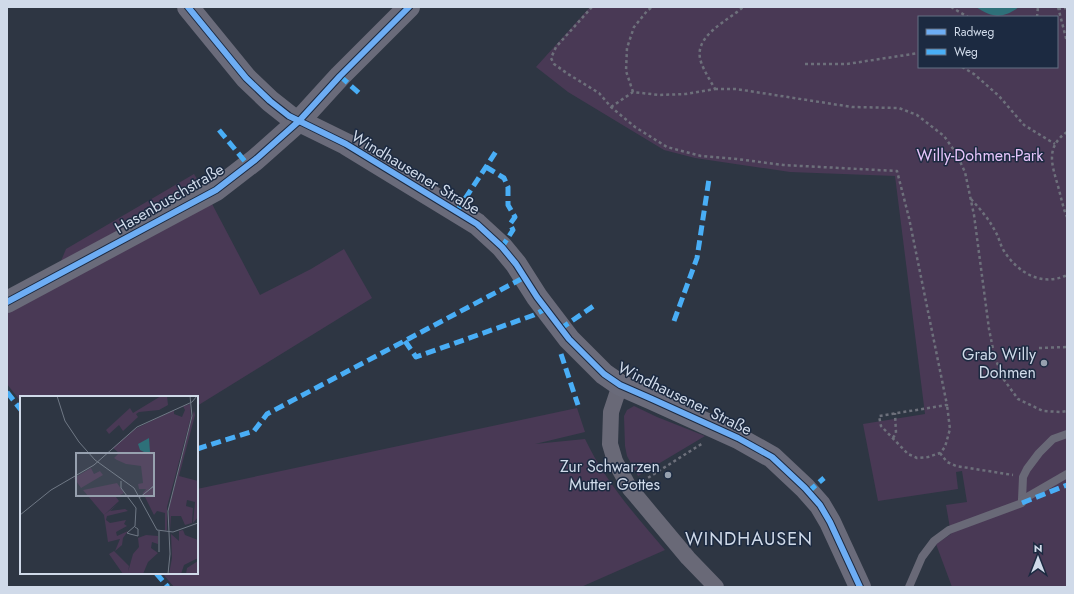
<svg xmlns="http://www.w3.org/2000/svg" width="1074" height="594" viewBox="0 0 1074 594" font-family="Jost,sans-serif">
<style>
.green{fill:#493955;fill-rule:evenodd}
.water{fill:#2e7079}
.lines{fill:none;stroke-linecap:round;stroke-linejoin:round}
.path{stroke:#6d707b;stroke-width:2.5;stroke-dasharray:3 3;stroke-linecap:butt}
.lane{stroke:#696977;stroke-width:8}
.street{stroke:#696977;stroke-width:16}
.secondary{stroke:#6a6b7a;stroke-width:22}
.quiet{stroke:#49aef6;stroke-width:5;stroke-dasharray:10 5;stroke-linecap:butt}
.cycleway-casing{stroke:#1c2a41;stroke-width:8}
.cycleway{stroke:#6dadf4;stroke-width:6}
.poi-dot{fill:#97a1af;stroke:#1c2a41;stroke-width:1.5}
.labels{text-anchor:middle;stroke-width:3;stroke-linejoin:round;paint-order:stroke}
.park-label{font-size:16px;fill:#e6c4fa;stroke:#1c2a41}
.street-label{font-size:16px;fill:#d0dae9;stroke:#1c2a41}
.poi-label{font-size:16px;fill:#d0dae9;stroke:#1c2a41;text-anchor:end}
.quarter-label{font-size:18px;letter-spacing:1px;fill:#d0dae9;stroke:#1c2a41}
.inset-road{fill:none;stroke:#6f7885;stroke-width:1}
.view{fill:#97a1af;fill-opacity:0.15;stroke:#97a1af;stroke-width:2}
.inset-edge{fill:none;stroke:#d0dae9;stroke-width:2}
</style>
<rect width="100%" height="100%" fill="#2e3643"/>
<g class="green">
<path d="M590,7H1067V587H952L936,544L951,534L946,505L967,502L962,471L956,472L958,489L878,501L863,424L925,414L895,176L790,172L695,158L664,150L568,92L536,67ZM919,17H1057V67H919Z"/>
<polygon points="194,174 203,189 61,261 66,249"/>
<polygon points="211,202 260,295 311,269 344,249 372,298 197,406 197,397 21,397 21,402 7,384 7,309"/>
<polygon points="634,406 657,417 705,436 638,476 627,456 625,446 624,416 627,410"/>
<path d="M577,408L585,432L535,444L585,439C605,481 635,515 665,550L581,587H174L162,573H197V489Z"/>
</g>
<path class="water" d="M976,7H1019C1002,19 993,18 976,7Z"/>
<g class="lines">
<g class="path">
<polyline points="592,7 556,47 551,58 554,64 568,74 599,93 611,107 635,127 667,147 701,156 737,159 783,165 897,171 909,218 947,405 879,416 881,426 908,454 917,458 928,457 940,453 945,447 950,429 947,405"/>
<polyline points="951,7 968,17"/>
<polyline points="1058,7 1067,42"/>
<polyline points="1058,9 1067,8"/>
<polyline points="1037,17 1038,7"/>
<polyline points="805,64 847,64 919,53"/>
<polyline points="962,67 974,74 999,96 1024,125 1055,144"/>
<polyline points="715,89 736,89 852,107 899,108 917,115 944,136 956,153 965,172 974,215 989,329 994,354 1002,377 1018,399 1043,411 1061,412 1067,411"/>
<polyline points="633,92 626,71 627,48 634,27 647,11 652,7"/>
<path d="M611,107L633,92L659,95L686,94L715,89C710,80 704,71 701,62C692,36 728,21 743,7"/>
<path d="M1067,132C1045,147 1052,165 1058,186C1061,197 1063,208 1067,217"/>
<path d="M971,199C980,209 989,219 995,231C999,237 1000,245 1004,251C1018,273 1042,287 1067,275"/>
<polyline points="1039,348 1067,347"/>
<polyline points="893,438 896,433 895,413"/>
<polyline points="940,453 947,462 956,466 1013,475"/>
<polyline points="643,481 703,443"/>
</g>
<g class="lane">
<polyline points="1022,500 1023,477 1027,469 1039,453 1053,439 1067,434"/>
<polyline points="909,587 922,557 934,541 949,530 1022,503 1022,500 1067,474"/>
</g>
<polyline class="street" points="620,385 611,412 610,444 615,461 630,489 637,497 688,558 716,587"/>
<g class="secondary">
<polyline points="188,7 246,78 270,101 289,116 346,144 477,224 502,247 516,264 537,297 569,339 604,374 620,385 652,399 738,438 772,457 805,488 820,505 830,522 860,587"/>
<polyline points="7,302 216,190 255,160 299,121 340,76 409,7"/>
</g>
<g class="quiet">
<polyline points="340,76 360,94"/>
<polyline points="219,130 248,165"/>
<polyline points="486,167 504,178 508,187 508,205 515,217 510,224 513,230 502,247"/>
<polyline points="457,211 497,150"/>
<polyline points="674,321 697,258 709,179"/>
<polyline points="560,329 595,305"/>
<polyline points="405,341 416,357 534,315 547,308"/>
<polyline points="561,354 578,405"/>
<polyline points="7,392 21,410"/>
<polyline points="197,449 254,431 267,414 525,277"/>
<polyline points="808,492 824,478"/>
<polyline points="1022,503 1067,485"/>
<polyline points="156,573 168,587"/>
</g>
<g class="cycleway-casing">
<g id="cycleway">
<polyline points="188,7 246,78 270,101 289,116 346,144 477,224 502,247 516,264 537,297 569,339 604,374 620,385 652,399 738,438 772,457 805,488 820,505 830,522 860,587"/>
<polyline points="7,302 216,190 255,160 299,121 340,76 409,7"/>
</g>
</g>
<use href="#cycleway" class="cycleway"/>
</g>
<g class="poi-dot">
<circle cx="1044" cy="363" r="4"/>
<circle cx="668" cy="475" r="4"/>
</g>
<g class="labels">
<g class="park-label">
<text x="980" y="161">Willy-Dohmen-Park</text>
</g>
<g class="street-label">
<text transform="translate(416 172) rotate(31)" y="6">Windhausener Straße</text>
<text transform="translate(169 198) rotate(-30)" y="6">Hasenbuschstraße</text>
<text transform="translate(685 398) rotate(26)" y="6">Windhausener Straße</text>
</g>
<g class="poi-label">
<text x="1036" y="360">Grab Willy<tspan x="1036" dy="18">Dohmen</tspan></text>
<text x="660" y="472">Zur Schwarzen<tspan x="660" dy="18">Mutter Gottes</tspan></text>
</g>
<g class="quarter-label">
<text x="749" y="545">WINDHAUSEN</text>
</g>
</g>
<g transform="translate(20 396)">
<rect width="178" height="178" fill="#2e3643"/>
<path d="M141,0H147L148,9L139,14L119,16L116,18L118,21L103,35L99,29L89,38L86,34L110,12L113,17ZM170,8L171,21L147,111V134L145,135V117L137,115L134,119L123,97L126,93H119L118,88L123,87L121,70L106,68L97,64L94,62L99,57L93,52L115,33L154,14V18L162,21L165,14L163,10ZM174,14L175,19L159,80L178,85V121L173,127L175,106L167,104L166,110L173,112L172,127L165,129L161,120H151L150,134L149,112ZM71,72L74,78L80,75L83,79L61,92L54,82ZM97,87L104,97L96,101L99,105L84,119L63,94ZM99,107L90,115L105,113L108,115L87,120L86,124L90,127L106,124L104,128L107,130L96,136L97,140L108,135L103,142L102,149L95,155L100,143L88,146L84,119ZM163,134L165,139L178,144V162L164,169L161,178H149L152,162L151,138L159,145V135ZM126,139L138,140V148L132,146L131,152L138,157L128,166L123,178H103L89,158L94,155L109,170L108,176L113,158L119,151L118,142ZM178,165V178H166L167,172Z" fill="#493955"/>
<path d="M129,42L130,56L128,58L120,54L118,48Z" fill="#2e7079"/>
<path class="inset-road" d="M37,0L45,25L59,46L75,64L114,92L137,134L153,136L178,127M101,85V92L116,112L115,130L107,137L110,138M119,102L135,89L130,93M0,119L31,94L74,69L117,31L172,6L177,0M110,138L118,140V133L115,131M139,156V135M148,178L150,158L148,115L172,20L170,0"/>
<path class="view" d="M56,57H134V100H56Z"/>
<rect width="178" height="178" class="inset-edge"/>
</g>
<rect width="1074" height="594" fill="none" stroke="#d0dae9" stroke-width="16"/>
<rect x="918" y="16" width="140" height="52" fill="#1c2a41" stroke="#647084"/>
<rect x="926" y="29" width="20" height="6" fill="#6dadf4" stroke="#647084"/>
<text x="954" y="36" font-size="12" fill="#d0dae9">Radweg</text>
<rect x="926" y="49" width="20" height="6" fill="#49aef6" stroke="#647084"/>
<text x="954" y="56" font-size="12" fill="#d0dae9">Weg</text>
<g transform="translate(1038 558)" stroke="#1c2a41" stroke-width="3" paint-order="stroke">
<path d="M0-3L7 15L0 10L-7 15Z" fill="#d0dae9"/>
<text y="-6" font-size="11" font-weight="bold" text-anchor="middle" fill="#d0dae9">N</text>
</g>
</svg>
